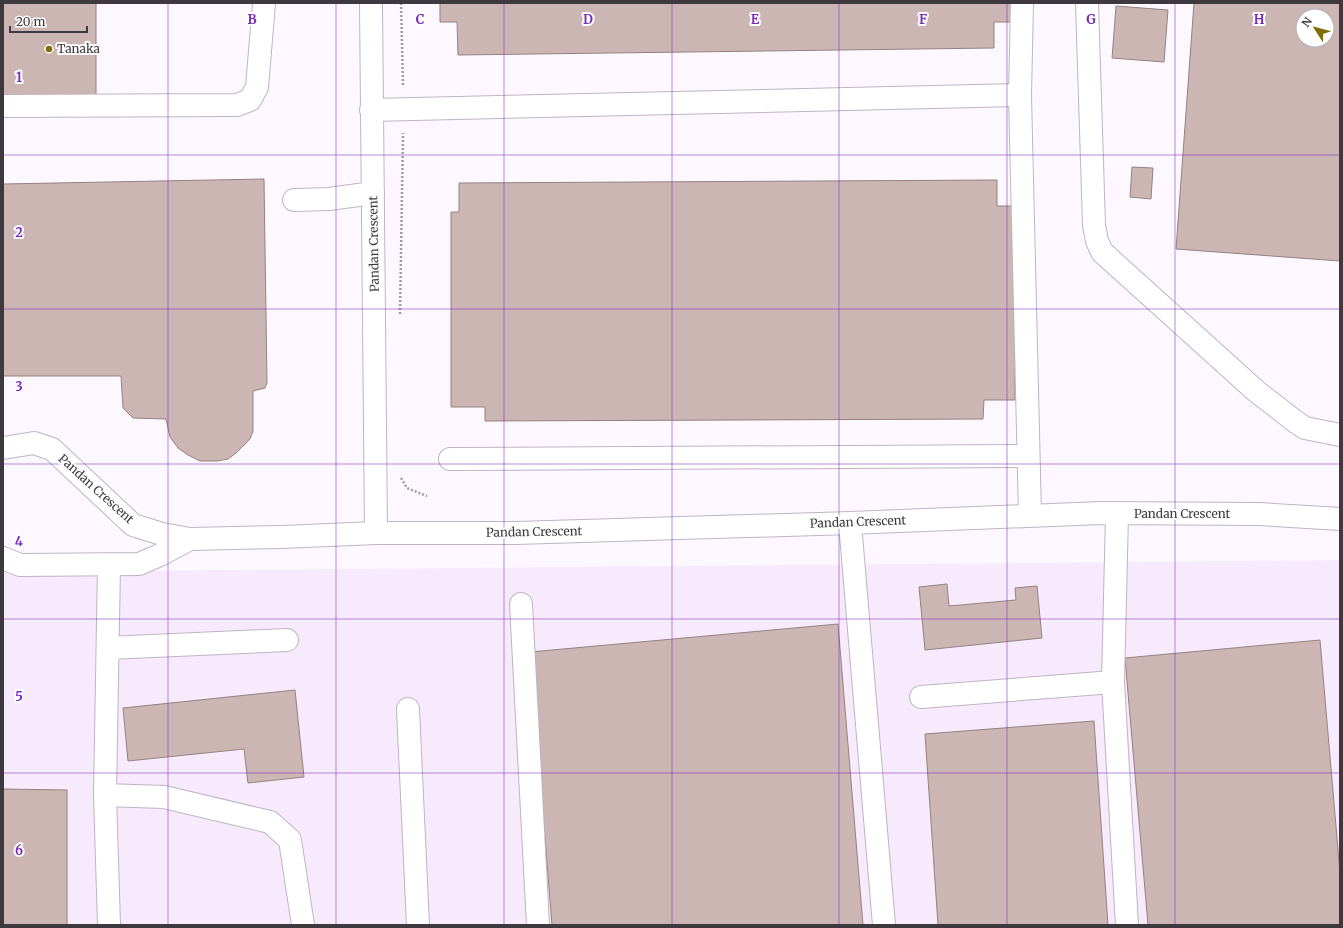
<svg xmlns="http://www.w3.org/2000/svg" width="1343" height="928" viewBox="0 0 1343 928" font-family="Merriweather,serif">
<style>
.built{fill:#f7eafd}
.building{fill:#cbb6b4;stroke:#95817f;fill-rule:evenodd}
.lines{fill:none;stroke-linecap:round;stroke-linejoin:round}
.minor-casing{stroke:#bfb4c3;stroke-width:24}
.path{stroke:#9f9ba1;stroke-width:2.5;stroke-dasharray:2 2;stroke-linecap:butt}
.minor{stroke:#fff;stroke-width:22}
.grid{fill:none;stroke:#7b2cbf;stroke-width:1;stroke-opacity:0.55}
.poi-dot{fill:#816d09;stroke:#fff;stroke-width:1.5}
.labels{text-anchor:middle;stroke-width:4;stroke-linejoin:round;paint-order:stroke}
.poi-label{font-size:12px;fill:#3d393f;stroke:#fff;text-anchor:start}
.street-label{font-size:12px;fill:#3d393f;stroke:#fff}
.grid-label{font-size:13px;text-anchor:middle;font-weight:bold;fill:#7b2cbf;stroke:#fff;stroke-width:4;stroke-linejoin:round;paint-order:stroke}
</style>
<rect width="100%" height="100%" fill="#fdf8ff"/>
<polygon class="built" points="1340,560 1340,925 3,925 3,572"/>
<g class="building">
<rect x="3" y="3" width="93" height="92"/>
<polygon points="440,3 1013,3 1014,22 994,22 994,48 458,55 457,22 440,22"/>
<path d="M1194,3H1340V261L1176,249ZM1303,16H1327V40H1303Z"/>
<polygon points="1116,6 1168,10 1164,62 1112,58"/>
<polygon points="1132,167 1153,168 1151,199 1130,197"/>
<polygon points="264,179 267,383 265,388 253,391 253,431 250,439 236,453 228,459 217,461 200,461 188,455 178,448 170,437 166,419 133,418 123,408 121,376 3,376 3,184"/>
<polygon points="997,180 997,206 1016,206 1015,400 984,400 983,419 485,421 485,407 451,407 451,212 459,212 459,183"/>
<polygon points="947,584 949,606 1016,600 1015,588 1037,586 1042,638 925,650 919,587"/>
<polygon points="838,624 863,925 552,925 530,652"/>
<polygon points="1320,640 1340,873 1340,925 1148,925 1125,658"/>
<polygon points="295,690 304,777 248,783 244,749 128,761 123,708"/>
<polygon points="1094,721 1108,925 938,925 925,734"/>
<polygon points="3,789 67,790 67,925 3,925"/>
</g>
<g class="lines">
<g class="minor-casing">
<g id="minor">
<polyline points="371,3 376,533"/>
<polyline points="1022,3 1020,95 1030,515"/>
<polyline points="1087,3 1094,225 1097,241 1102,252 1256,391 1296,422 1305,428 1340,435"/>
<polyline points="3,106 237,105 250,100 257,87 264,3"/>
<polyline points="371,110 1020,95"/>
<polyline points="294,200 329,199 373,193"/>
<polyline points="3,448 34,443 52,449 133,525 162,534 190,539 282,537 376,533 516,533 850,523 1101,513 1259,514 1340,519"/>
<polyline points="450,459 1028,456"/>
<polyline points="1117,514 1113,682 1127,925"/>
<polyline points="850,523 884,925"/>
<polyline points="3,558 20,565 139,564 160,555 190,539"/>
<polyline points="521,604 538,925"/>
<polyline points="108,648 287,640"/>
<polyline points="921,697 1113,682"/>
<polyline points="408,709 418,925"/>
<polyline points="105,795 164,797 270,822 290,840 303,925"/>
<polyline points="109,925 105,795 109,565"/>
</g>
</g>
<g class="path">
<polyline points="401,3 403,86"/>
<polyline points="400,314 403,133"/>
<polyline points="401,478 407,488 427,496"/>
</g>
<use href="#minor" class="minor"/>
</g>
<path class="grid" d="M168,3V925M336,3V925M504,3V925M672,3V925M839,3V925M1007,3V925M1175,3V925M3,155H1340M3,309H1340M3,464H1340M3,619H1340M3,773H1340"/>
<circle class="poi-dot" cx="49" cy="49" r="4"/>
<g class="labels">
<g class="poi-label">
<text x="57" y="53">Tanaka</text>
</g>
<g class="street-label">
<text transform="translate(374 244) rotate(-91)" y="4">Pandan Crescent</text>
<text transform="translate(96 489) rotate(42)" y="4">Pandan Crescent</text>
<text x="1182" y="518">Pandan Crescent</text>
<text transform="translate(858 522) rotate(-2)" y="4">Pandan Crescent</text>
<text transform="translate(534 532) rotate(-1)" y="4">Pandan Crescent</text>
</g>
</g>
<g class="grid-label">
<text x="252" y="24">B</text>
<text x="420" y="24">C</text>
<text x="588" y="24">D</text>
<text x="755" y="24">E</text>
<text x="923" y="24">F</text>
<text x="1091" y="24">G</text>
<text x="1259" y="24">H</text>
<text x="19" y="82">1</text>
<text x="19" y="237">2</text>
<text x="19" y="391">3</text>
<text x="19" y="546">4</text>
<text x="19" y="701">5</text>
<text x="19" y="855">6</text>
</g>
<rect width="1343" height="928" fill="none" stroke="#3d393f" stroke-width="8"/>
<g transform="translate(1315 28) rotate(306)"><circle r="19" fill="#ffffff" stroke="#b1b0b2"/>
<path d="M0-3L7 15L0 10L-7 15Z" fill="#816d09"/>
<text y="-6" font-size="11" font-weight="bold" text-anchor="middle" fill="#3d393f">N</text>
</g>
<path d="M10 26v6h77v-6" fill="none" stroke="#3d393f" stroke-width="2"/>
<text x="16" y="26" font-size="12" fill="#3d393f" stroke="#ffffff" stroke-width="3" paint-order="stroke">20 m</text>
</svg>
